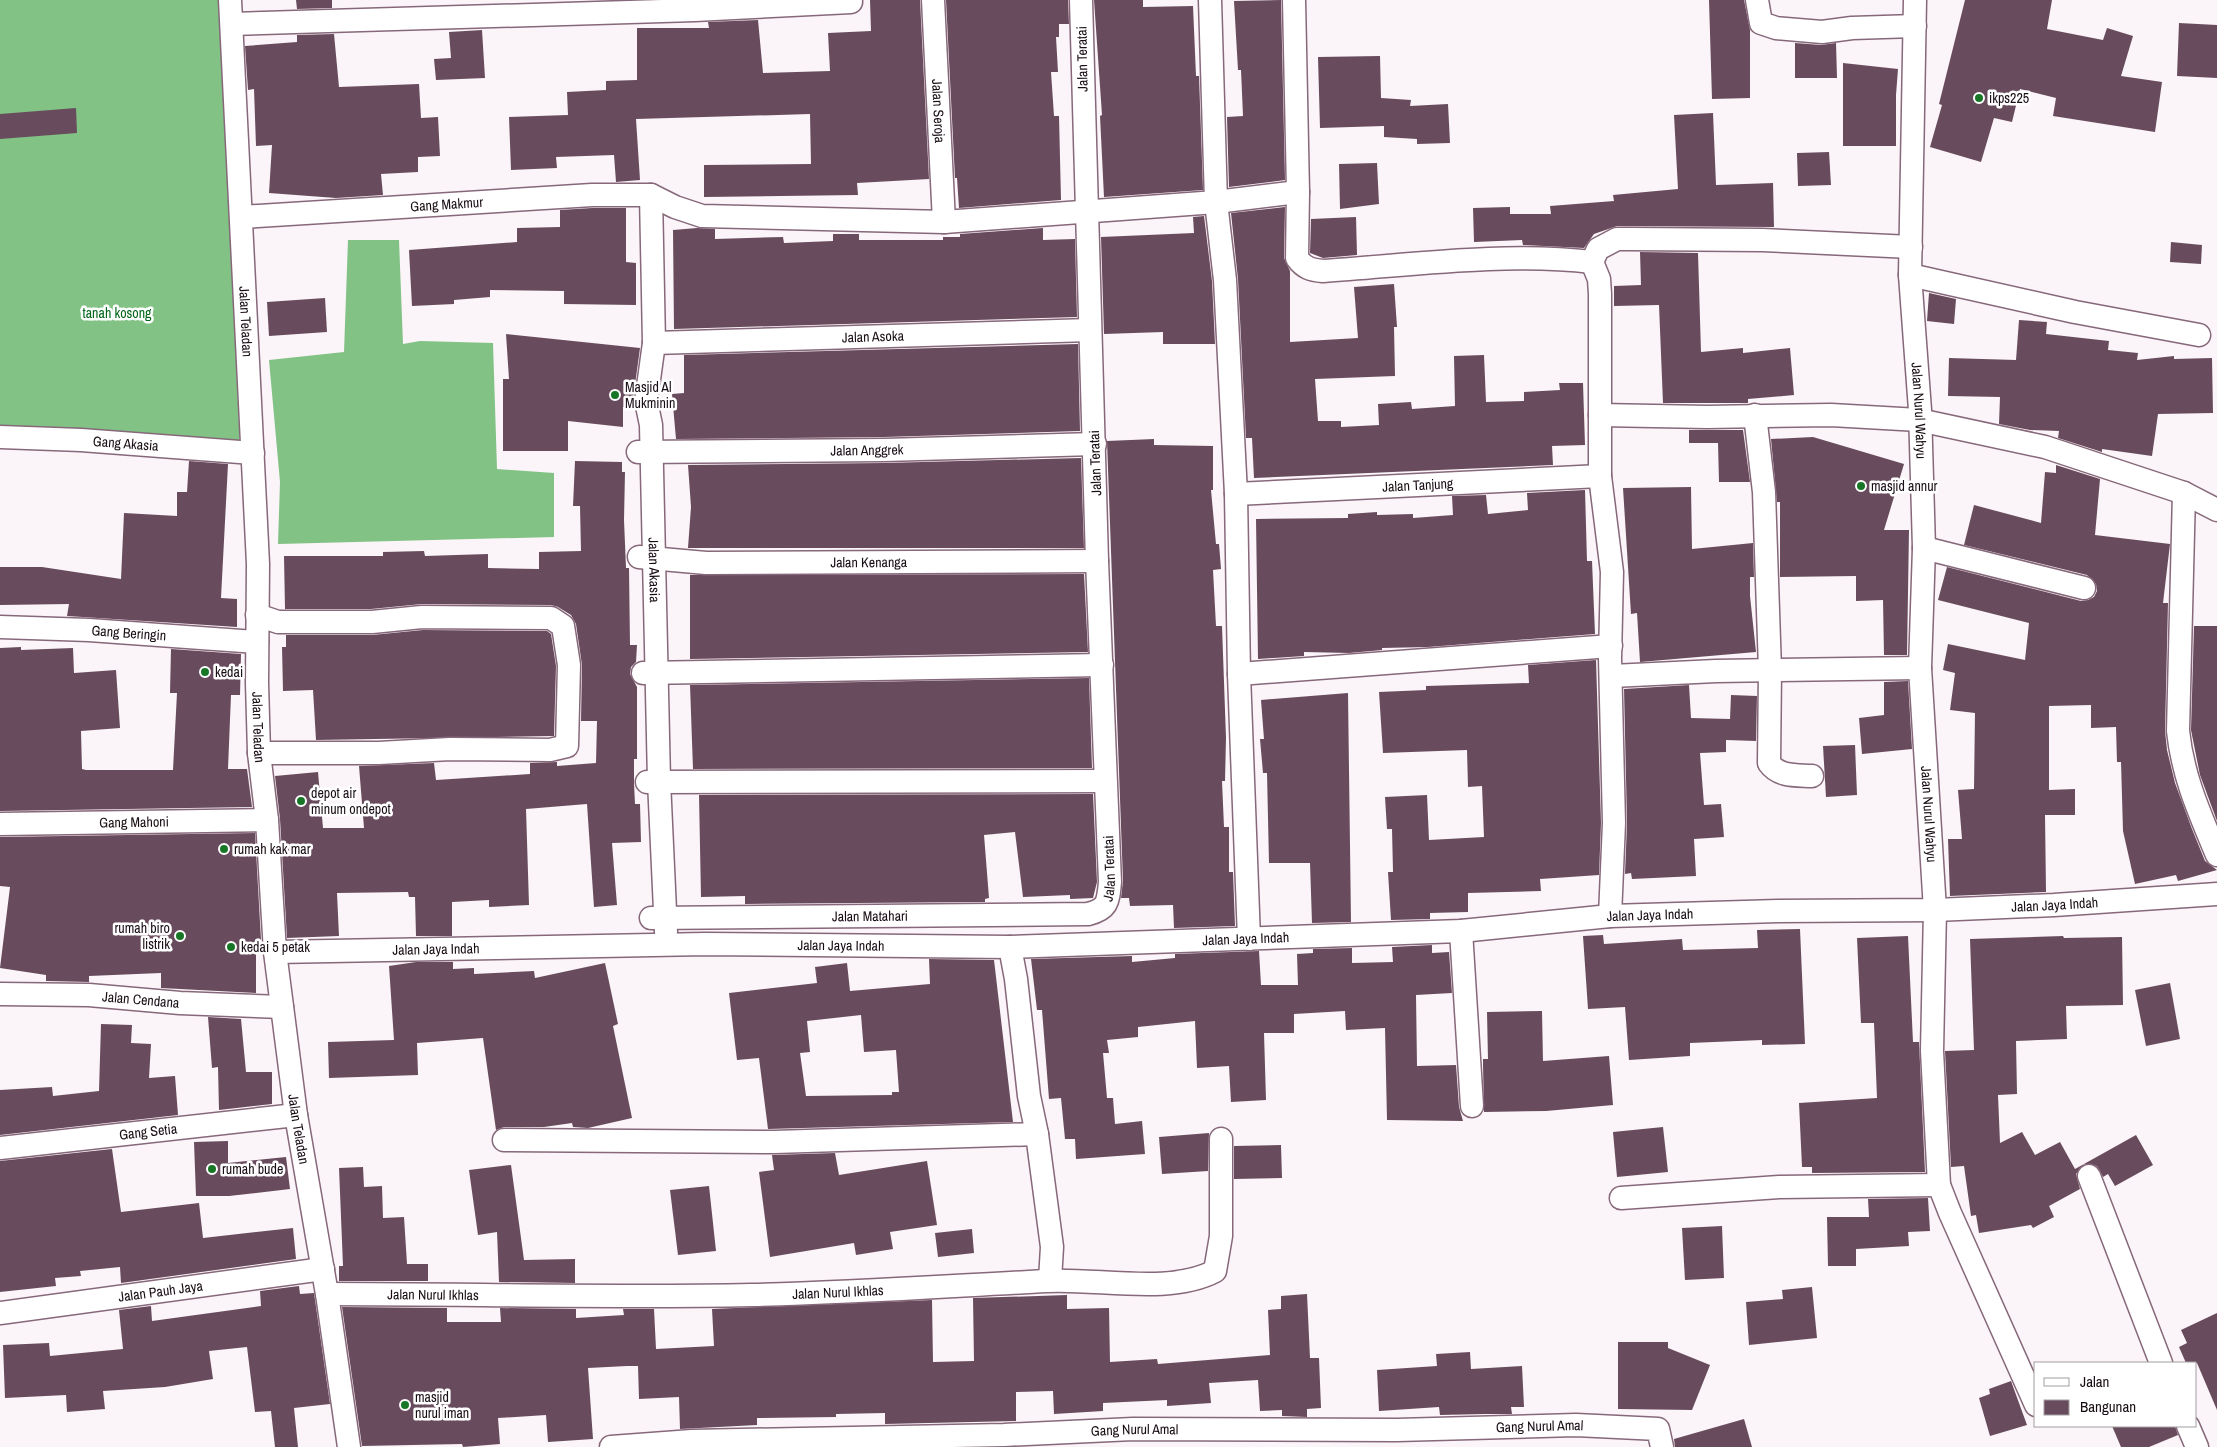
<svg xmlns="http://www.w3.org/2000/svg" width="2217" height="1447" viewBox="0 0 2217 1447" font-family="'Archivo Narrow',sans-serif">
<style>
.forest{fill:#82c284}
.building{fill:#684c5d;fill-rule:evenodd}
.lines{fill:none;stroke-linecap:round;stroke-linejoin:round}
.street-casing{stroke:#86687a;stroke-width:25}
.street{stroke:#fff;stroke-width:22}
.poi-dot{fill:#187727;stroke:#fff;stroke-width:2}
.labels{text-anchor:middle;stroke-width:5;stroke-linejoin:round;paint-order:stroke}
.street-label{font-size:14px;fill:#180d14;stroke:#fff}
.poi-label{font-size:14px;fill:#180d14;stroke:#fff;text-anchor:start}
.park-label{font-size:14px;fill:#016619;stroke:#fff}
</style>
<rect width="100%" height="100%" fill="#fbf4f8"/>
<g class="forest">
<polygon points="0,0 219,0 240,446 0,433"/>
<polygon points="348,240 399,240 403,344 420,341 493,343 497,469 554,473 554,537 278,544 280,482 269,360 344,352"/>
</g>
<g class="building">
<polygon points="296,0 332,0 332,8 297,9"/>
<polygon points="870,0 920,0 929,179 857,183 858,195 704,197 704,165 811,164 810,114 636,119 640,180 616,182 614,155 556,157 557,168 511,170 509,117 568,115 567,92 606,90 606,81 637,80 637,28 709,28 708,22 758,20 763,73 830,71 828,33 871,31"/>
<polygon points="946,0 1068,0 1069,24 1059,24 1059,37 1056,37 1058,72 1051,72 1054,116 1059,116 1061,200 959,208 957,178 955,178"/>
<polygon points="1094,0 1143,0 1143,7 1193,6 1196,76 1199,76 1203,190 1104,197 1100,116 1102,115"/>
<polygon points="1281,0 1285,180 1229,187 1227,117 1243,116 1241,70 1238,70 1234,1"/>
<polygon points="1709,0 1744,0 1750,30 1750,98 1712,99"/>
<polygon points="1965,0 2052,0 2047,29 2103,40 2107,28 2133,36 2121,76 2162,82 2155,132 2053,116 2056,98 2020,89 2012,122 1994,118 1981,162 1930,147 1942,105 1939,104"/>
<polygon points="2179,23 2217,25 2217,78 2177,76"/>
<polygon points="482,30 485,78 436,80 434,59 451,58 449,32"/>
<polygon points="334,34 339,87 419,84 421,118 438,117 440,156 418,157 418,172 381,174 383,195 336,198 269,193 272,145 256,146 254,89 248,90 245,46 297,42 297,35"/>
<polygon points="1795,43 1821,45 1836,43 1837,78 1795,78"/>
<polygon points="1380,56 1381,98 1411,100 1410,106 1448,104 1450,143 1417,144 1417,139 1384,137 1384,126 1320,128 1318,57"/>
<polygon points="1843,63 1898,69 1896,95 1896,146 1843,146"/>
<polygon points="76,108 77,133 0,139 0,114"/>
<polygon points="1713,113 1716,185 1773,183 1774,227 1617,226 1594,234 1584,248 1523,245 1522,240 1474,242 1473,208 1510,207 1510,214 1551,214 1550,206 1614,201 1613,195 1678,189 1674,115"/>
<polygon points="1829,152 1831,185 1798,186 1797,153"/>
<polygon points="1377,163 1379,204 1340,209 1339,164"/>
<polygon points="1285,207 1284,258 1290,271 1290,342 1358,338 1354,287 1394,284 1397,327 1394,327 1395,376 1315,379 1318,421 1341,421 1341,427 1379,425 1378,404 1411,402 1412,409 1455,406 1454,356 1484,355 1486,402 1524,401 1524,392 1560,390 1559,383 1583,383 1585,445 1552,446 1553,465 1254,478 1252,438 1246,438 1238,279 1231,213"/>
<polygon points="592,208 626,208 626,262 636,263 636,305 564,304 564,291 490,290 490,297 454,300 454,304 412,306 409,250 517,242 517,228 560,227 560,210"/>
<polygon points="1204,216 1212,281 1215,344 1163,344 1163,332 1104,334 1101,237 1194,233 1193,217"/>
<polygon points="1356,217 1357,255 1323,258 1310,253 1311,219"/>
<polygon points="697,228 715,229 715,239 783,237 784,243 833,241 833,234 859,234 859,240 943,240 943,237 960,237 960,234 1043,228 1043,240 1075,239 1077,317 674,329 673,230"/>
<polygon points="2171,242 2202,245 2201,264 2170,262"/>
<polygon points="1640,252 1698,253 1701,352 1743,348 1743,353 1790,348 1794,395 1748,399 1748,403 1663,403 1659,305 1614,306 1614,286 1641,285"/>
<polygon points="1929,293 1956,299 1954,324 1927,321"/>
<polygon points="325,298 327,332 269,336 267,302"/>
<polygon points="2019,320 2047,322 2046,334 2109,341 2108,350 2138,353 2137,360 2174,356 2174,359 2212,358 2213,413 2158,414 2152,456 2102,449 2102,452 2058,438 2059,431 2030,430 1999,424 2000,397 1948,396 1949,358 2016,360"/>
<polygon points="506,334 640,348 633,399 634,408 623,407 623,427 568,421 568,451 503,451 503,379 509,379"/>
<polygon points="1078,344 1080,431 884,437 676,439 672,394 684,393 684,355"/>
<polygon points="1689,430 1743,430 1750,482 1719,482 1718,443 1689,443"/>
<polygon points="1813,437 1904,464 1884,530 1909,530 1907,655 1884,655 1883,600 1856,601 1856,576 1780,577 1780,502 1777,502 1771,439"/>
<polygon points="1154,439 1154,445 1213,446 1213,490 1211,490 1216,544 1219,544 1221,569 1213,570 1216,626 1222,626 1226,738 1225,781 1222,781 1224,827 1229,827 1229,872 1233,872 1235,926 1174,928 1173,905 1130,906 1129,898 1121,898 1123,881 1107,441"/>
<polygon points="1081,458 1084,548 688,548 691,507 688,465 884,463"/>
<polygon points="189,461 228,464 221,598 237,599 237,627 67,616 69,604 0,605 0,567 42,567 121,579 124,513 177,516 177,492 187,492"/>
<polygon points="575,461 622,462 622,472 625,472 624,520 626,568 629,568 630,645 637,645 636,662 631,667 630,674 637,687 637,759 634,759 634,783 635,804 640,804 641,842 612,843 617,905 594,907 587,804 526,809 529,905 489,907 489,900 452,902 452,936 416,936 415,897 409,897 408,892 337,893 339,936 287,938 280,819 275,776 318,772 323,828 364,828 359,766 434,763 436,780 530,774 530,763 557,762 557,766 596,763 597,721 581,721 582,665 576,624 571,615 558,607 551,605 422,604 371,609 285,609 284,556 383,556 383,552 424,551 425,556 488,554 488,568 539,569 539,552 581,551 580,506 573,506"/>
<polygon points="2056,465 2100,479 2095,535 2170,544 2163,603 2168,603 2165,731 2167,750 2175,783 2192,829 2205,861 2217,870 2178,881 2176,875 2135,884 2123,831 2121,762 2117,762 2116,727 2091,728 2091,705 2049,706 2049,790 2075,789 2075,815 2045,815 2046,892 1950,896 1948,839 1962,839 1958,790 1974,789 1975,713 1950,710 1955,673 1943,670 1948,644 2025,660 2029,623 1938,600 1947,567 2081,601 2088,600 2094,597 2097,591 2096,584 2087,575 1964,545 1974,505 2041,523 2045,472 2056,473"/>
<polygon points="1691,487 1692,549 1753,543 1754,577 1750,577 1750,596 1756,652 1640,662 1637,613 1631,614 1623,488"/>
<polygon points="1585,490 1587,561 1592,561 1595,634 1428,647 1382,648 1382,650 1349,653 1304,652 1304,656 1258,659 1256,519 1348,518 1348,514 1377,512 1377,515 1413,514 1413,518 1453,515 1452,496 1486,495 1488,514 1528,510 1527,493"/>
<polygon points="1084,574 1088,652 690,659 690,575"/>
<polygon points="2194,626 2217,626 2217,821 2200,775 2191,730"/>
<polygon points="423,630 547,631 551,634 556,666 554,736 316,740 313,690 283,691 282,647 286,647 286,635 372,635"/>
<polygon points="21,647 21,650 73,648 74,673 116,670 120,728 81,731 82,769 86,770 173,770 177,693 170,693 171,649 241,654 240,695 231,695 228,769 247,769 252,807 0,811 0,648"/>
<polygon points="1596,660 1601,823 1599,875 1540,879 1541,891 1468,893 1468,912 1430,913 1430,919 1391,920 1388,872 1393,872 1392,829 1387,829 1385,797 1427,795 1429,840 1484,837 1482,786 1468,787 1467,750 1383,753 1379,692 1426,690 1426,686 1529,683 1528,665"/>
<polygon points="1089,678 1092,768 693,769 690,685"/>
<polygon points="1908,681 1912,749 1862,754 1859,718 1884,715 1884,682"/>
<polygon points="1689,685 1691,718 1730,719 1731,695 1757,696 1756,741 1726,740 1726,752 1700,753 1704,805 1721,804 1724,837 1694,839 1696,876 1632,879 1631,873 1625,874 1627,823 1624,689"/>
<polygon points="1348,693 1351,922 1312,923 1310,863 1269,863 1267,773 1263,773 1260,739 1264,739 1261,700"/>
<polygon points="1855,745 1857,795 1826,797 1823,746"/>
<polygon points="1093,794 1097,882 1093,898 1070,899 1070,895 1023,897 1015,832 984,835 989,898 985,899 985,902 745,904 745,896 701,897 699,795"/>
<polygon points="255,833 261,940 256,940 256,993 161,988 161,973 89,976 89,982 46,981 46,975 0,968 10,887 0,886 0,837"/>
<polygon points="1800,929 1805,1044 1762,1045 1762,1040 1690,1043 1690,1056 1629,1060 1625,1007 1588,1009 1583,936 1603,935 1604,944 1682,939 1683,950 1758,948 1757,930"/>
<polygon points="1908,936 1913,1042 1919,1042 1925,1172 1812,1173 1812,1167 1802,1167 1799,1103 1877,1098 1874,1023 1861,1023 1857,938"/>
<polygon points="2063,936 2064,938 2122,937 2123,1005 2066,1006 2067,1039 2016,1041 2017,1094 1998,1095 2000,1143 2022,1132 2035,1155 2060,1142 2075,1169 2084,1164 2076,1174 2080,1189 2049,1206 2054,1217 2033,1228 2031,1225 1979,1233 1976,1215 1971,1216 1964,1166 1951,1167 1945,1051 1974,1050 1970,939"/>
<polygon points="1432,945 1432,953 1449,952 1452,993 1416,995 1417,1066 1456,1065 1459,1107 1463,1121 1387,1120 1385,1028 1346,1030 1345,1011 1294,1014 1294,1033 1264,1033 1266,1100 1231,1102 1229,1066 1197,1068 1195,1021 1138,1027 1138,1037 1107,1040 1109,1053 1103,1053 1107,1098 1113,1098 1115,1124 1142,1121 1145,1154 1076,1159 1075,1139 1065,1139 1061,1098 1049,1099 1042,1010 1037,1010 1031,959 1132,956 1132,962 1175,958 1175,954 1259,951 1261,985 1298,985 1297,954 1313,953 1313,949 1352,948 1352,963 1393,962 1392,947"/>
<path d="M929,959L994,960L1013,1122L768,1129L759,1058L737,1060L729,993L817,983L815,967L847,963L850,991L930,984ZM861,1015L864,1052L896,1050L899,1092H892V1095L806,1096L800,1053L810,1052L807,1021Z"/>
<polygon points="416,962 453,962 453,969 474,968 474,974 534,971 535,978 605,963 618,1024 613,1026 632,1118 588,1128 573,1127 572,1123 544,1127 504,1127 496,1130 483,1038 417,1043 418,1075 329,1078 328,1042 394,1040 389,966"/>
<polygon points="2170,983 2180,1039 2146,1046 2135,990"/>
<polygon points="1542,1011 1543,1061 1609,1056 1613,1105 1546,1111 1484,1112 1483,1065 1483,1059 1488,1059 1487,1012"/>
<polygon points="208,1017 241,1019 246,1072 272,1072 272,1104 219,1110 218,1067 212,1068"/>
<polygon points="101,1024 132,1025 131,1043 151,1044 149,1078 175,1076 178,1115 0,1135 0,1090 52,1087 53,1096 99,1091"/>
<polygon points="1663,1127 1668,1172 1617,1177 1613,1132"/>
<polygon points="1209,1133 1208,1171 1162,1174 1159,1137"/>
<polygon points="2136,1135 2153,1165 2115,1186 2108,1174 2103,1177 2097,1166 2084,1164"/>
<polygon points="228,1141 228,1163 286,1157 290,1189 229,1196 196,1196 194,1142"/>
<polygon points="1281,1145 1282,1178 1234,1179 1234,1146"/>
<polygon points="112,1149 121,1212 199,1203 203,1238 293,1228 296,1259 121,1283 120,1267 80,1271 81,1276 55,1278 56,1286 0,1292 0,1161"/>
<polygon points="835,1153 839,1175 927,1161 937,1225 890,1232 893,1249 856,1255 854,1243 770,1257 759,1172 774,1170 772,1155"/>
<polygon points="511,1165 524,1260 575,1259 575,1283 499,1282 497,1232 478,1235 469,1170"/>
<polygon points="363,1167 364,1187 382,1186 383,1218 404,1217 407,1264 428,1264 428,1281 339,1281 339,1266 343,1266 339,1168"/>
<polygon points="709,1186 716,1251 678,1255 670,1190"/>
<polygon points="1928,1198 1930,1231 1908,1232 1909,1246 1856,1249 1856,1266 1828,1266 1827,1217 1869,1217 1868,1199"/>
<polygon points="1722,1226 1724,1278 1685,1280 1682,1228"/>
<polygon points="972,1229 974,1253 938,1257 935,1233"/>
<polygon points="299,1286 300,1294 314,1293 330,1404 294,1408 298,1447 275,1447 271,1411 255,1412 247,1347 209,1351 213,1379 165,1387 103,1391 105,1409 67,1412 66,1395 5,1398 3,1345 49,1343 50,1356 123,1349 119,1310 151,1306 152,1321 261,1306 260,1291"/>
<polygon points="1812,1287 1817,1338 1749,1345 1746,1302 1783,1299 1782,1290"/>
<polygon points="1307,1294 1310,1358 1319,1358 1321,1408 1307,1409 1307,1417 1282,1416 1282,1410 1260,1411 1258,1380 1209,1383 1211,1403 1167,1406 1167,1400 1103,1403 1103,1411 1054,1414 1053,1391 1016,1392 1016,1421 885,1424 885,1413 836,1414 836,1417 757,1418 757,1425 680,1429 679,1397 639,1399 638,1366 627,1366 588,1368 593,1439 548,1442 546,1415 498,1418 500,1444 463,1447 462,1444 362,1446 342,1307 447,1308 447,1322 501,1322 500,1308 576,1309 576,1318 624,1315 623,1309 654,1309 656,1349 714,1346 712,1309 932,1300 933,1362 974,1361 973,1298 1067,1295 1067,1309 1109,1308 1110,1362 1157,1359 1158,1364 1270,1355 1268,1310 1281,1309 1281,1296"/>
<polygon points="2217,1313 2217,1410 2197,1363 2186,1363 2179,1347 2187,1343 2181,1330"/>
<polygon points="1618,1342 1668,1342 1668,1348 1710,1365 1692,1410 1618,1409"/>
<polygon points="1470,1352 1471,1369 1522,1366 1524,1407 1511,1407 1512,1414 1485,1414 1440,1415 1439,1407 1379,1411 1377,1370 1437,1366 1436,1354"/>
<polygon points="2011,1381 2027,1425 1990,1436 1979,1398 1990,1394 1989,1389"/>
<polygon points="1744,1419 1752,1447 1675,1447 1674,1439"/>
<polygon points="2112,1426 2175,1426 2178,1435 2149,1447 2121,1447"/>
</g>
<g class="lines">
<g class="street-casing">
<g id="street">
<path id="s1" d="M230,0L258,564L257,683L259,753L267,820L275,952L296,1115L327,1294L349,1447"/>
<path id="s2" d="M933,0L944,222"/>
<polyline points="1210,0 1216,202 1225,280 1236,494 1239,674 1249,939"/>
<path d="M1294,0L1298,192L1297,258C1304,268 1311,270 1323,271C1412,265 1503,252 1592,262"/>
<polyline points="1757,0 1761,23 1776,28 1822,32 1852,28 1915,26"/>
<path id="s3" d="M1915,0L1910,275L1920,410L1924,548L1920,668L1935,910L1932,1051L1939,1185L1950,1213L2036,1405"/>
<polyline points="232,24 695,10 851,2"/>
<path id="s4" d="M651,195L654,343L646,401L651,425L659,781L666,932"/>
<path id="s5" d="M242,217L592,195H651L675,207L702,216L944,222L1216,202L1298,192"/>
<polyline points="1910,275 2075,312 2199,335"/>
<path id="s6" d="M654,343L1090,330"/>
<polyline points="1600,415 1707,417 1831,415 1919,420 2045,447 2184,493 2217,510"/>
<path d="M1755,415L1764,492L1770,670L1769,763C1779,777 1796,775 1812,776"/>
<path id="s7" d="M0,437L81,440L253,453"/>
<path id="s8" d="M638,452L884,450L1095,444"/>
<path d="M2184,493L2178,731C2183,777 2199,812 2217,855"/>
<path id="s9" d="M1236,494L1600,476"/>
<polyline points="1924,548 2084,588"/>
<path id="s10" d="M639,557L706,563L1097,561"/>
<polyline points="257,615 278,622 372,622 422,617 551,618 563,626 569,665 567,746 550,750 450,749 379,753 259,753"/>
<path id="s11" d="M0,627L89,630L257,642"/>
<polyline points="643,673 1102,665"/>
<polyline points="1239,674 1611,646"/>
<polyline points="1612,676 1716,671 1920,668"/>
<polyline points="647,782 1105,781"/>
<path id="s12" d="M0,824L267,820"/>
<polyline points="1610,916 1614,823 1610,658 1612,572 1600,476 1600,294 1599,279 1592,262 1598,249 1617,239 1629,239 1762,240 1911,247"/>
<path id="s13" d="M651,918L1088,914C1108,909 1108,902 1110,882L1097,561L1081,0"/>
<polyline points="1461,931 1472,1106"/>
<polyline points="1010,947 1016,979 1029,1096 1037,1134 1052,1247 1050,1280"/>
<path id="s14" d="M275,952L705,944L1010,947L1461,931L1610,916L1778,911L1935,910L2054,905L2217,894"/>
<path id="s15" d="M0,994L89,995L180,1003L282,1007"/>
<polyline points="504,1140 774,1142 1037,1134"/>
<path id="s16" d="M0,1148L296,1115"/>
<polyline points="2089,1176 2161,1363"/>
<polyline points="1621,1198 1779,1187 1939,1185"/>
<path id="s17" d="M327,1294C469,1294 611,1298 752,1295C851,1293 949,1286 1047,1281C1098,1278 1170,1295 1215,1271L1221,1236V1139"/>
<path id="s18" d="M0,1313L323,1269"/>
<polyline points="2188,1426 2197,1447"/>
<path id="s19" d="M611,1447L692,1441L1004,1435L1133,1429L1397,1430L1576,1425L1658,1429L1662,1447"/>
</g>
</g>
<use href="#street" class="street"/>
</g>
<g class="poi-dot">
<circle cx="1979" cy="98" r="5"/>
<circle cx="615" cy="395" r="5"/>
<circle cx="1861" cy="486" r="5"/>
<circle cx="205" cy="672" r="5"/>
<circle cx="301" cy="801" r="5"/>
<circle cx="224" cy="849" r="5"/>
<circle cx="180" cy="936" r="5"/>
<circle cx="231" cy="947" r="5"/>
<circle cx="212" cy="1169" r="5"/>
<circle cx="405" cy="1405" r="5"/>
</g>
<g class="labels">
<g class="street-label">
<text transform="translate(1082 59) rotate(-91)" y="5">Jalan Teratai</text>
<text dy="5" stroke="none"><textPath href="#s2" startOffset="111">Jalan Seroja</textPath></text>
<text dy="5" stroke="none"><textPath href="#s5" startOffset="205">Gang Makmur</textPath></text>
<text dy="5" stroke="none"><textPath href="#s1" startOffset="322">Jalan Teladan</textPath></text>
<text dy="5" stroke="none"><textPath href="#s6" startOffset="219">Jalan Asoka</textPath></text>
<text dy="5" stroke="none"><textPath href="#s3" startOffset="411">Jalan Nurul Wahyu</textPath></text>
<text dy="5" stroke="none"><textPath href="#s7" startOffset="126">Gang Akasia</textPath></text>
<text dy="5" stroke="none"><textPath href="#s8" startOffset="229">Jalan Anggrek</textPath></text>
<text transform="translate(1095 463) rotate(-92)" y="5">Jalan Teratai</text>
<text dy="5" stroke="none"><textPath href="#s9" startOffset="182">Jalan Tanjung</textPath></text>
<text dy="5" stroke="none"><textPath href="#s10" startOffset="230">Jalan Kenanga</textPath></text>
<text dy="5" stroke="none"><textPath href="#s4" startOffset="376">Jalan Akasia</textPath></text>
<text dy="5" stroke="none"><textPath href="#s11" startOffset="129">Gang Beringin</textPath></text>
<text dy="5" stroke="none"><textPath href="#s1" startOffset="728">Jalan Teladan</textPath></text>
<text dy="5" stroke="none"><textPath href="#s3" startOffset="815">Jalan Nurul Wahyu</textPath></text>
<text dy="5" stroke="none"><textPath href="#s12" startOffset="134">Gang Mahoni</textPath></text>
<text dy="5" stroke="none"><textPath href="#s13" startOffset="494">Jalan Teratai</textPath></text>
<text dy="5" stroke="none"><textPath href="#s14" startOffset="1781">Jalan Jaya Indah</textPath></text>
<text dy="5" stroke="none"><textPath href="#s13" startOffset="219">Jalan Matahari</textPath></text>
<text dy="5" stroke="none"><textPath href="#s14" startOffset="1376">Jalan Jaya Indah</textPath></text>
<text dy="5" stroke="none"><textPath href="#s14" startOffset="971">Jalan Jaya Indah</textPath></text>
<text dy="5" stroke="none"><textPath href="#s14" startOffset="566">Jalan Jaya Indah</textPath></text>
<text dy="5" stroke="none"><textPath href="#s14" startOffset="161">Jalan Jaya Indah</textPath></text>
<text dy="5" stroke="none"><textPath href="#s15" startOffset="141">Jalan Cendana</textPath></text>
<text dy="5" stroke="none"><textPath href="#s1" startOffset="1132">Jalan Teladan</textPath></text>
<text dy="5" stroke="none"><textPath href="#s16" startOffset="149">Gang Setia</textPath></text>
<text dy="5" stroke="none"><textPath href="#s18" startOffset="162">Jalan Pauh Jaya</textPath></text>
<text dy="5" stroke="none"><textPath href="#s17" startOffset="511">Jalan Nurul Ikhlas</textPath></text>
<text dy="5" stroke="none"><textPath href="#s17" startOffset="106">Jalan Nurul Ikhlas</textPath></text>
<text dy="5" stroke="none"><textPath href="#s19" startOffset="929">Gang Nurul Amal</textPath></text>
<text dy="5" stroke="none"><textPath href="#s19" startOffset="524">Gang Nurul Amal</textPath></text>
</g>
<g class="poi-label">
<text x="1989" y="103">ikps225</text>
<text x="625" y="392">Masjid Al<tspan x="625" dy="16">Mukminin</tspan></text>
<text x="1871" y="491">masjid annur</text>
<text x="215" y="677">kedai</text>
<text x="311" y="798">depot air<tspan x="311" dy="16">minum ondepot</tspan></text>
<text x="234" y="854">rumah kak mar</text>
<text x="170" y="933" text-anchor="end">rumah biro<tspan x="170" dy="16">listrik</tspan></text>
<text x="241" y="952">kedai 5 petak</text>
<text x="222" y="1174">rumah bude</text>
<text x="415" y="1402">masjid<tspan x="415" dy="16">nurul iman</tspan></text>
</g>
<g class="park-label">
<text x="117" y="318">tanah kosong</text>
</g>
</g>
<rect x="2034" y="1362" width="162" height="65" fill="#ffffff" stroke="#a39ea1"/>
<rect x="2044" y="1378" width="25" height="8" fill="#ffffff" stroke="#a39ea1"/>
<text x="2080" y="1387" font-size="15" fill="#180d14">Jalan</text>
<rect x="2044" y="1400" width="25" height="15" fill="#684c5d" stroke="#a39ea1"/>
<text x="2080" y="1412" font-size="15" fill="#180d14">Bangunan</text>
</svg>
